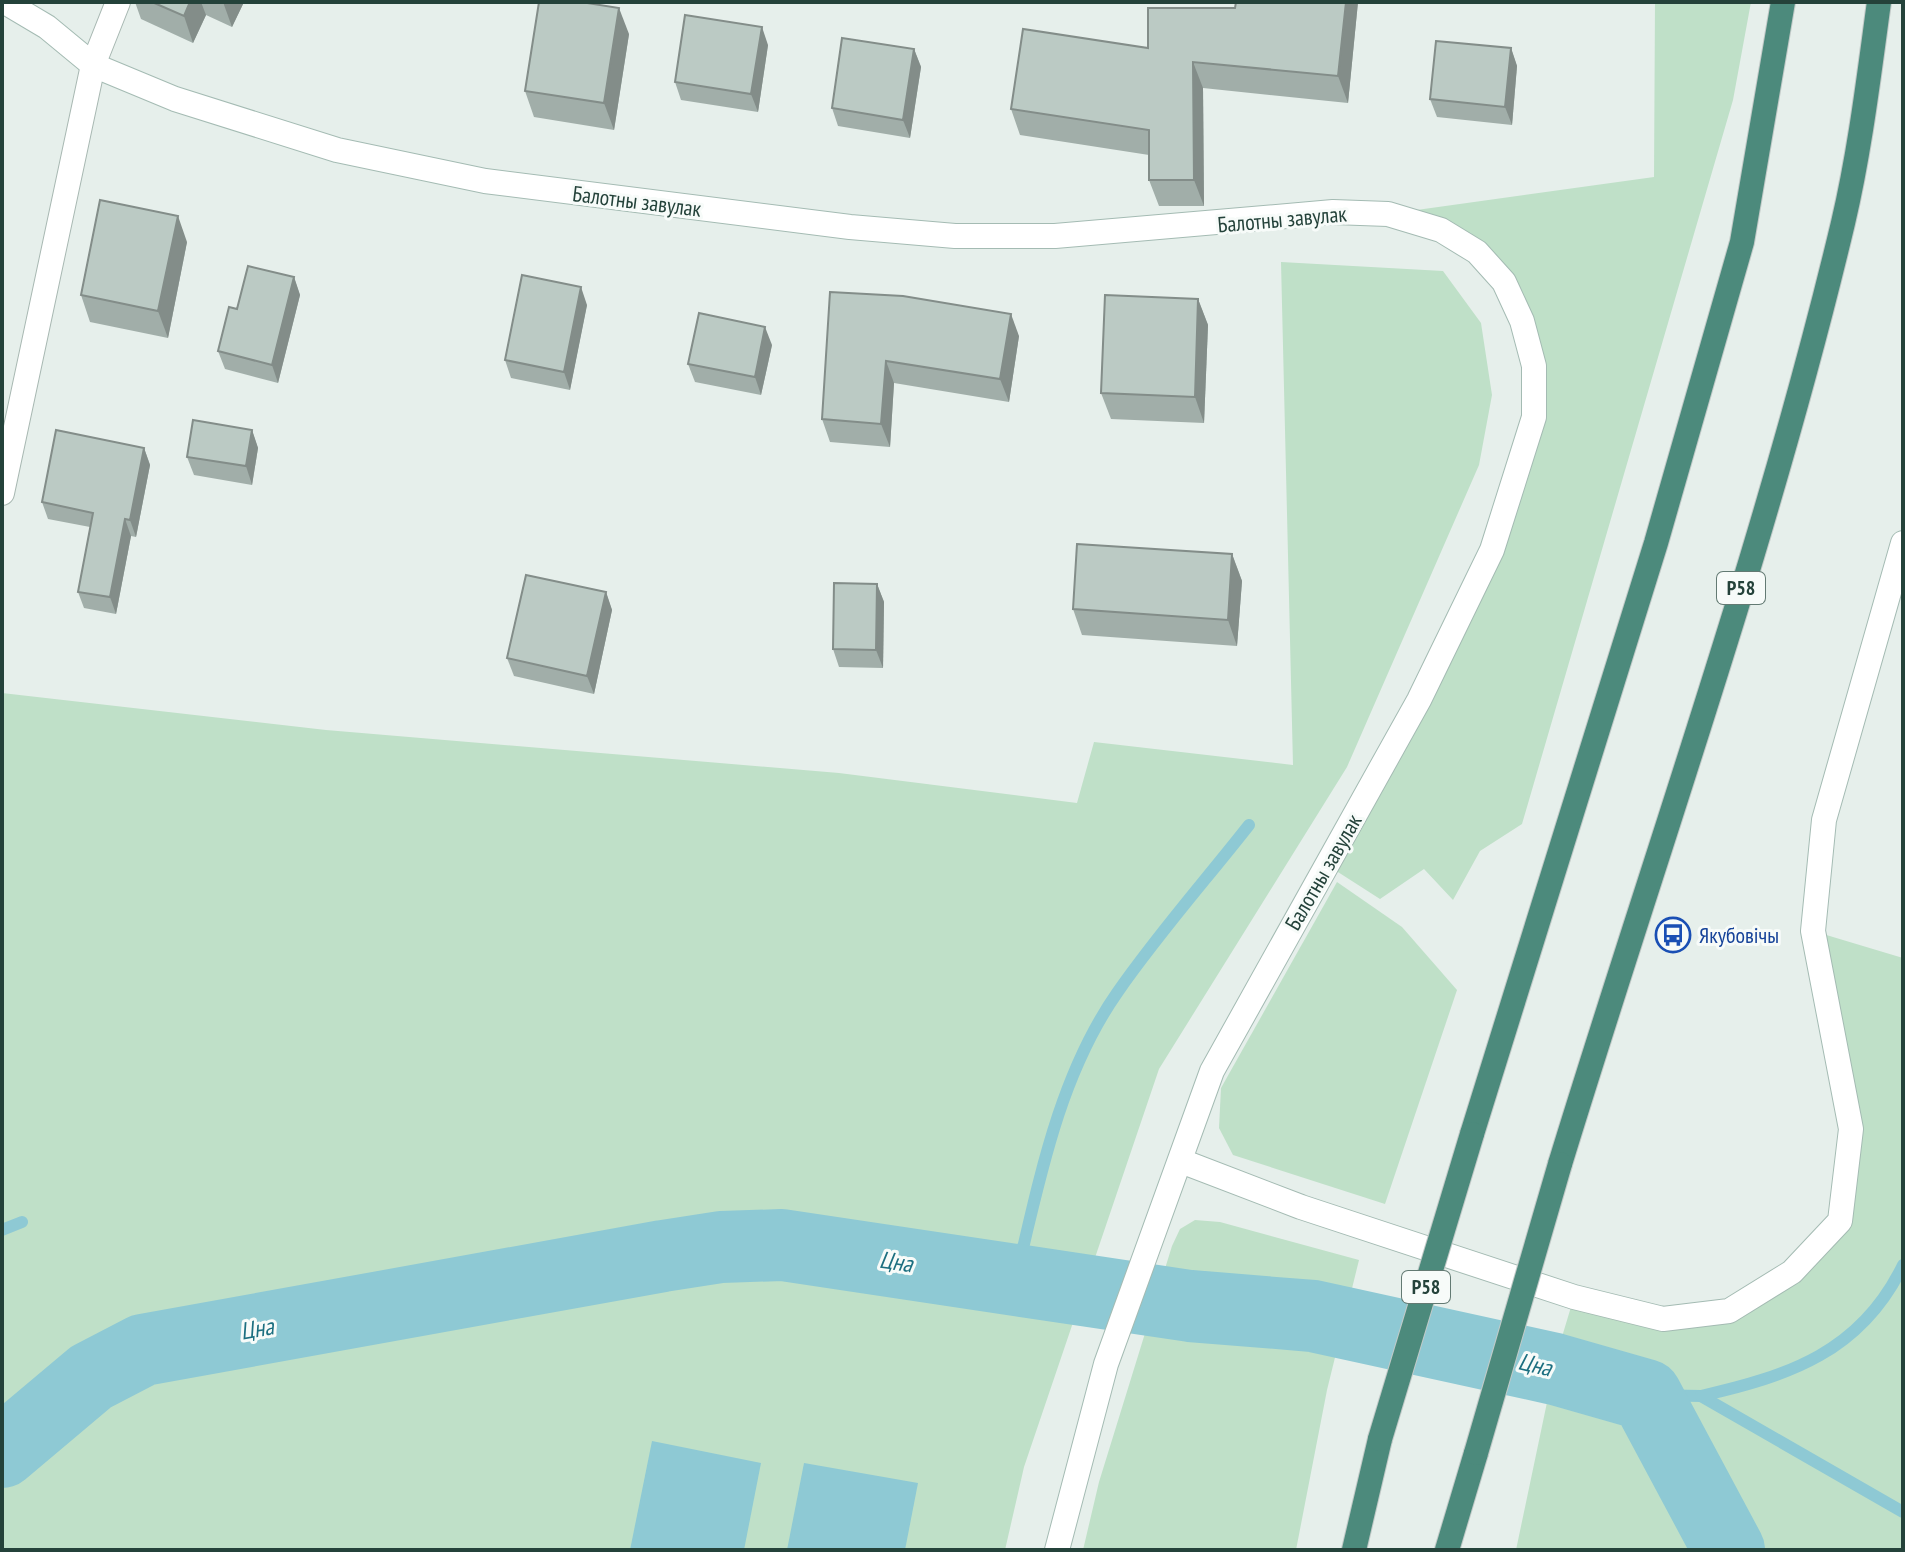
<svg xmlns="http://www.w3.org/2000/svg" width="1905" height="1552" viewBox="0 0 1905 1552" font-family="'PT Sans Narrow',sans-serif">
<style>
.green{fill:#bfe0c8}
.water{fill:#8ec9d4}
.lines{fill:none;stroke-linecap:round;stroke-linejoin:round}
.stream{stroke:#8ec9d4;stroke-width:12}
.river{stroke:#8ec9d4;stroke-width:72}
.minor-casing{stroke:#a8b8b2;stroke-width:26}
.secondary-casing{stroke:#a4bbb3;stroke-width:26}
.trunk-casing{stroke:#c2cac8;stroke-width:26}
.minor{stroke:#fff;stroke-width:24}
.secondary{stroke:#fff;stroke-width:24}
.trunk{stroke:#4c8a7c;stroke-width:24}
.trunk-bridge-casing{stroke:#c2cac8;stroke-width:26;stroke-linecap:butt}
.trunk-bridge{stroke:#4c8a7c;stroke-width:24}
.wall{fill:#a1aea9}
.shaded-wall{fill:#838d89}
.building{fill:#bbcac4;stroke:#838d89;stroke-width:2}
.labels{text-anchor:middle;stroke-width:6;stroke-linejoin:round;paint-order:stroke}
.shield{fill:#f7fbf9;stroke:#637a73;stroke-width:2}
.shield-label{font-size:20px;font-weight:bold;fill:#24423a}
.street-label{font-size:22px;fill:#24423a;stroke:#f7fbf9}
.transit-label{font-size:22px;fill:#164399;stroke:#f7fbf9;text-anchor:start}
.water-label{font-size:24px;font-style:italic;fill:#1c6f80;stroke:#f7fbf9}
</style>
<rect width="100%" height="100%" fill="#e6efeb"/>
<g class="green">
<polygon points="1655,2 1751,2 1733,100 1522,824 1480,851 1453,900 1424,869 1380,899 1327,865 1492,550 1534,366 1477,252 1388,214 1654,177"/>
<polygon points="1281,262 1443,271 1481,323 1492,395 1479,465 1347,767 1159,1069 1024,1467 1005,1550 2,1550 2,693 326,730 839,773 1077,803 1094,742 1293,765"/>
<polygon points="1337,882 1402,927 1457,990 1385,1204 1233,1155 1219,1128 1221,1088"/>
<polygon points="1813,931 1903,958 1903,1550 1516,1550 1558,1350 1574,1297 1663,1319 1729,1311 1840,1221 1851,1129"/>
<polygon points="1195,1220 1220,1222 1359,1260 1327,1390 1296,1550 1083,1550 1099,1482 1172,1246 1180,1229"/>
</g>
<g class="water">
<polygon points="652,1441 761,1463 744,1550 630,1550"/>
<polygon points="804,1463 918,1483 905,1550 787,1550"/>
</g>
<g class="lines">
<g class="stream">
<polyline points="2,1230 22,1222"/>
<path d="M1016,1278C1039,1181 1059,1076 1117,993C1157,935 1205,881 1249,825"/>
<polyline points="1646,1395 1701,1396 1903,1512"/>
<path d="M1701,1396C1789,1376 1861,1352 1903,1265"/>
<polyline points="1722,1550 1725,1542"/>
</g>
<polyline class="river" points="2,1452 91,1377 143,1350 663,1256 721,1247 782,1245 1190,1306 1313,1316 1555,1369 1646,1395 1729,1550"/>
<g class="minor-casing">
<polyline id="minor" points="2,493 93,65 118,2"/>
</g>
<g class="secondary-casing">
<g id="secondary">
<polyline points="5,2 47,27 93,65 175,99 337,150 485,181 850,227 955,236 1055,236 1333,212 1388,214 1441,230 1477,252 1504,282 1522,321 1534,366 1534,417 1492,550 1419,700 1212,1071 1106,1364 1057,1550"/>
<polyline points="1181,1161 1301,1207 1574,1297 1663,1319 1729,1311 1792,1272 1840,1221 1851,1129 1813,931 1824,820 1903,543"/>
</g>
</g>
<g class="trunk-casing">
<g id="trunk">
<polyline points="1472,1134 1656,543 1742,242 1783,2"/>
<path d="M1560,1164C1656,851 1767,542 1843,223C1860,151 1869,75 1879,2"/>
<polyline points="1354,1550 1380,1439"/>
<polyline points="1447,1550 1476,1453"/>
</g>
</g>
<use href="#minor" class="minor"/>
<use href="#secondary" class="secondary"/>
<use href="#trunk" class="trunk"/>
<g class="trunk-bridge-casing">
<g id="trunk-bridge">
<polyline points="1380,1439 1472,1134"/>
<polyline points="1476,1453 1560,1164"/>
</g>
</g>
<use href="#trunk-bridge" class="trunk-bridge"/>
</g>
<g class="wall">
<polygon points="135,2 244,2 232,27 206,15 193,43 141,19"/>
<polygon points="1358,2 1348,103 1203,88 1204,206 1159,206 1149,180 1149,155 1020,135 1011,109 1148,48 1235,8"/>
<polygon points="629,34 614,130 534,117 525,91"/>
<polygon points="768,45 758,112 681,100 675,82"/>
<polygon points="1511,48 1517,66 1512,125 1437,117 1430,99"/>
<polygon points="914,49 921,67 910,138 838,126 832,108"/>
<polygon points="187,242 168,338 90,322 81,295"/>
<polygon points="294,277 300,295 278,383 225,369 218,351 237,309"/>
<polygon points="830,292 1019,336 1009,402 894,383 890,447 830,442 822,419"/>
<polygon points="1198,299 1208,325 1204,423 1111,419 1101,393"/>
<polygon points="587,305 570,390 511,378 505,360"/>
<polygon points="772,345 761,395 695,382 688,364"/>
<polygon points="252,430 258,448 252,485 194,475 187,457"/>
<polygon points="144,448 150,465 136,537 131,536 116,614 84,608 78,592 90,527 48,519 42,502"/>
<polygon points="1232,554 1242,581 1237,646 1082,635 1073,609"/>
<polygon points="877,584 884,602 883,668 839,667 833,649"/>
<polygon points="606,592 612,610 594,694 514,676 507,658"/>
</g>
<g class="shaded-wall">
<polygon points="190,2 201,2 206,15 193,43 184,16"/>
<polygon points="223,2 244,2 232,27"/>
<polygon points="1346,2 1358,2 1348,103 1338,76"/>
<polygon points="619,8 629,34 614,130 604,103"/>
<polygon points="762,27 768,45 758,112 751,94"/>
<polygon points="1511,48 1517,66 1512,125 1505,107"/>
<polygon points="914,49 921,67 910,138 903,120"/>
<polygon points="1193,62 1203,88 1204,206 1194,180"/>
<polygon points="178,216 187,242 168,338 158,311"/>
<polygon points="294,277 300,295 278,383 272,365"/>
<polygon points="581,287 587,305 570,390 564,372"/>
<polygon points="1198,299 1208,325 1204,423 1195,397"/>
<polygon points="1011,314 1019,336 1009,402 1000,379"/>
<polygon points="765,327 772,345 761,395 755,377"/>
<polygon points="886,361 894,383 890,447 881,424"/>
<polygon points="252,430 258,448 252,485 246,466"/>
<polygon points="144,448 150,465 136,537 130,520"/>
<polygon points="125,519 131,536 116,614 110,597"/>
<polygon points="1232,554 1242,581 1237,646 1228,620"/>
<polygon points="877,584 884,602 883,668 876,650"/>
<polygon points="606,592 612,610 594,694 587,676"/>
</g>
<g class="building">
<polygon points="152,2 190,2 184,16"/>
<polygon points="539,2 581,2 619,8 604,103 525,91"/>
<polygon points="1236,2 1346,2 1338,76 1193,62 1194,180 1149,180 1149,130 1011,109 1023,29 1148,48 1148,8 1235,8"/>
<polygon points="685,15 762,27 751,94 675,82"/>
<polygon points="842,38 914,49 903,120 832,108"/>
<polygon points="1436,41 1511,48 1505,107 1430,99"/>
<polygon points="100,200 178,216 158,311 81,295"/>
<polygon points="248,266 294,277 272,365 218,351 229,307 237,309"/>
<polygon points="522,275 581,287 564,372 505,360"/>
<polygon points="830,292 903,296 1011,314 1000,379 886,361 881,424 822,419"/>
<polygon points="1105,295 1198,299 1195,397 1101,393"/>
<polygon points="699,313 765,327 755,377 688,364"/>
<polygon points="193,420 252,430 246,466 187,457"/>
<polygon points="56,430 144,448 130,520 125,519 110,597 78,592 93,513 42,502"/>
<polygon points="1077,544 1232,554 1228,620 1073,609"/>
<polygon points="526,575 606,592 587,676 507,658"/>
<polygon points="834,583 877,584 876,650 833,649"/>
</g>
<defs>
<g id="bus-ring" transform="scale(1.8)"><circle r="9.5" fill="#f7fbf9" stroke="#1a4fb4" stroke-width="1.5"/><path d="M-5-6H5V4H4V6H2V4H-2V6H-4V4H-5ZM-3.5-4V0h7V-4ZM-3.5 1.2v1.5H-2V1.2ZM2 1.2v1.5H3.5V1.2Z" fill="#1a4fb4"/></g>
</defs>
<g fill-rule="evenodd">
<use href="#bus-ring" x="1673" y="935"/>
</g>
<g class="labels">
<g class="shield">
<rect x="1717" y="572" width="48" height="32" rx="6"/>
<rect x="1402" y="1271" width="48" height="32" rx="6"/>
</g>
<g class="shield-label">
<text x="1741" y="595">Р58</text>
<text x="1426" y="1294">Р58</text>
</g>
<g class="street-label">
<text transform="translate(637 201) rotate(7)" y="8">Балотны завулак</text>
<text transform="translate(1282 219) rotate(-5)" y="8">Балотны завулак</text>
<text transform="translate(1323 872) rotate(-60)" y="8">Балотны завулак</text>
</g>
<g class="transit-label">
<text x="1699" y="943">Якубовічы</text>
</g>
<g class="water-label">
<text transform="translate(896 1262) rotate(8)" y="8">Цна</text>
<text transform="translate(257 1329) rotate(-10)" y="8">Цна</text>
<text transform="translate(1535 1365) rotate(13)" y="8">Цна</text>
</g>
</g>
<rect width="1905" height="1552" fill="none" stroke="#24423a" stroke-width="8"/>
</svg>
